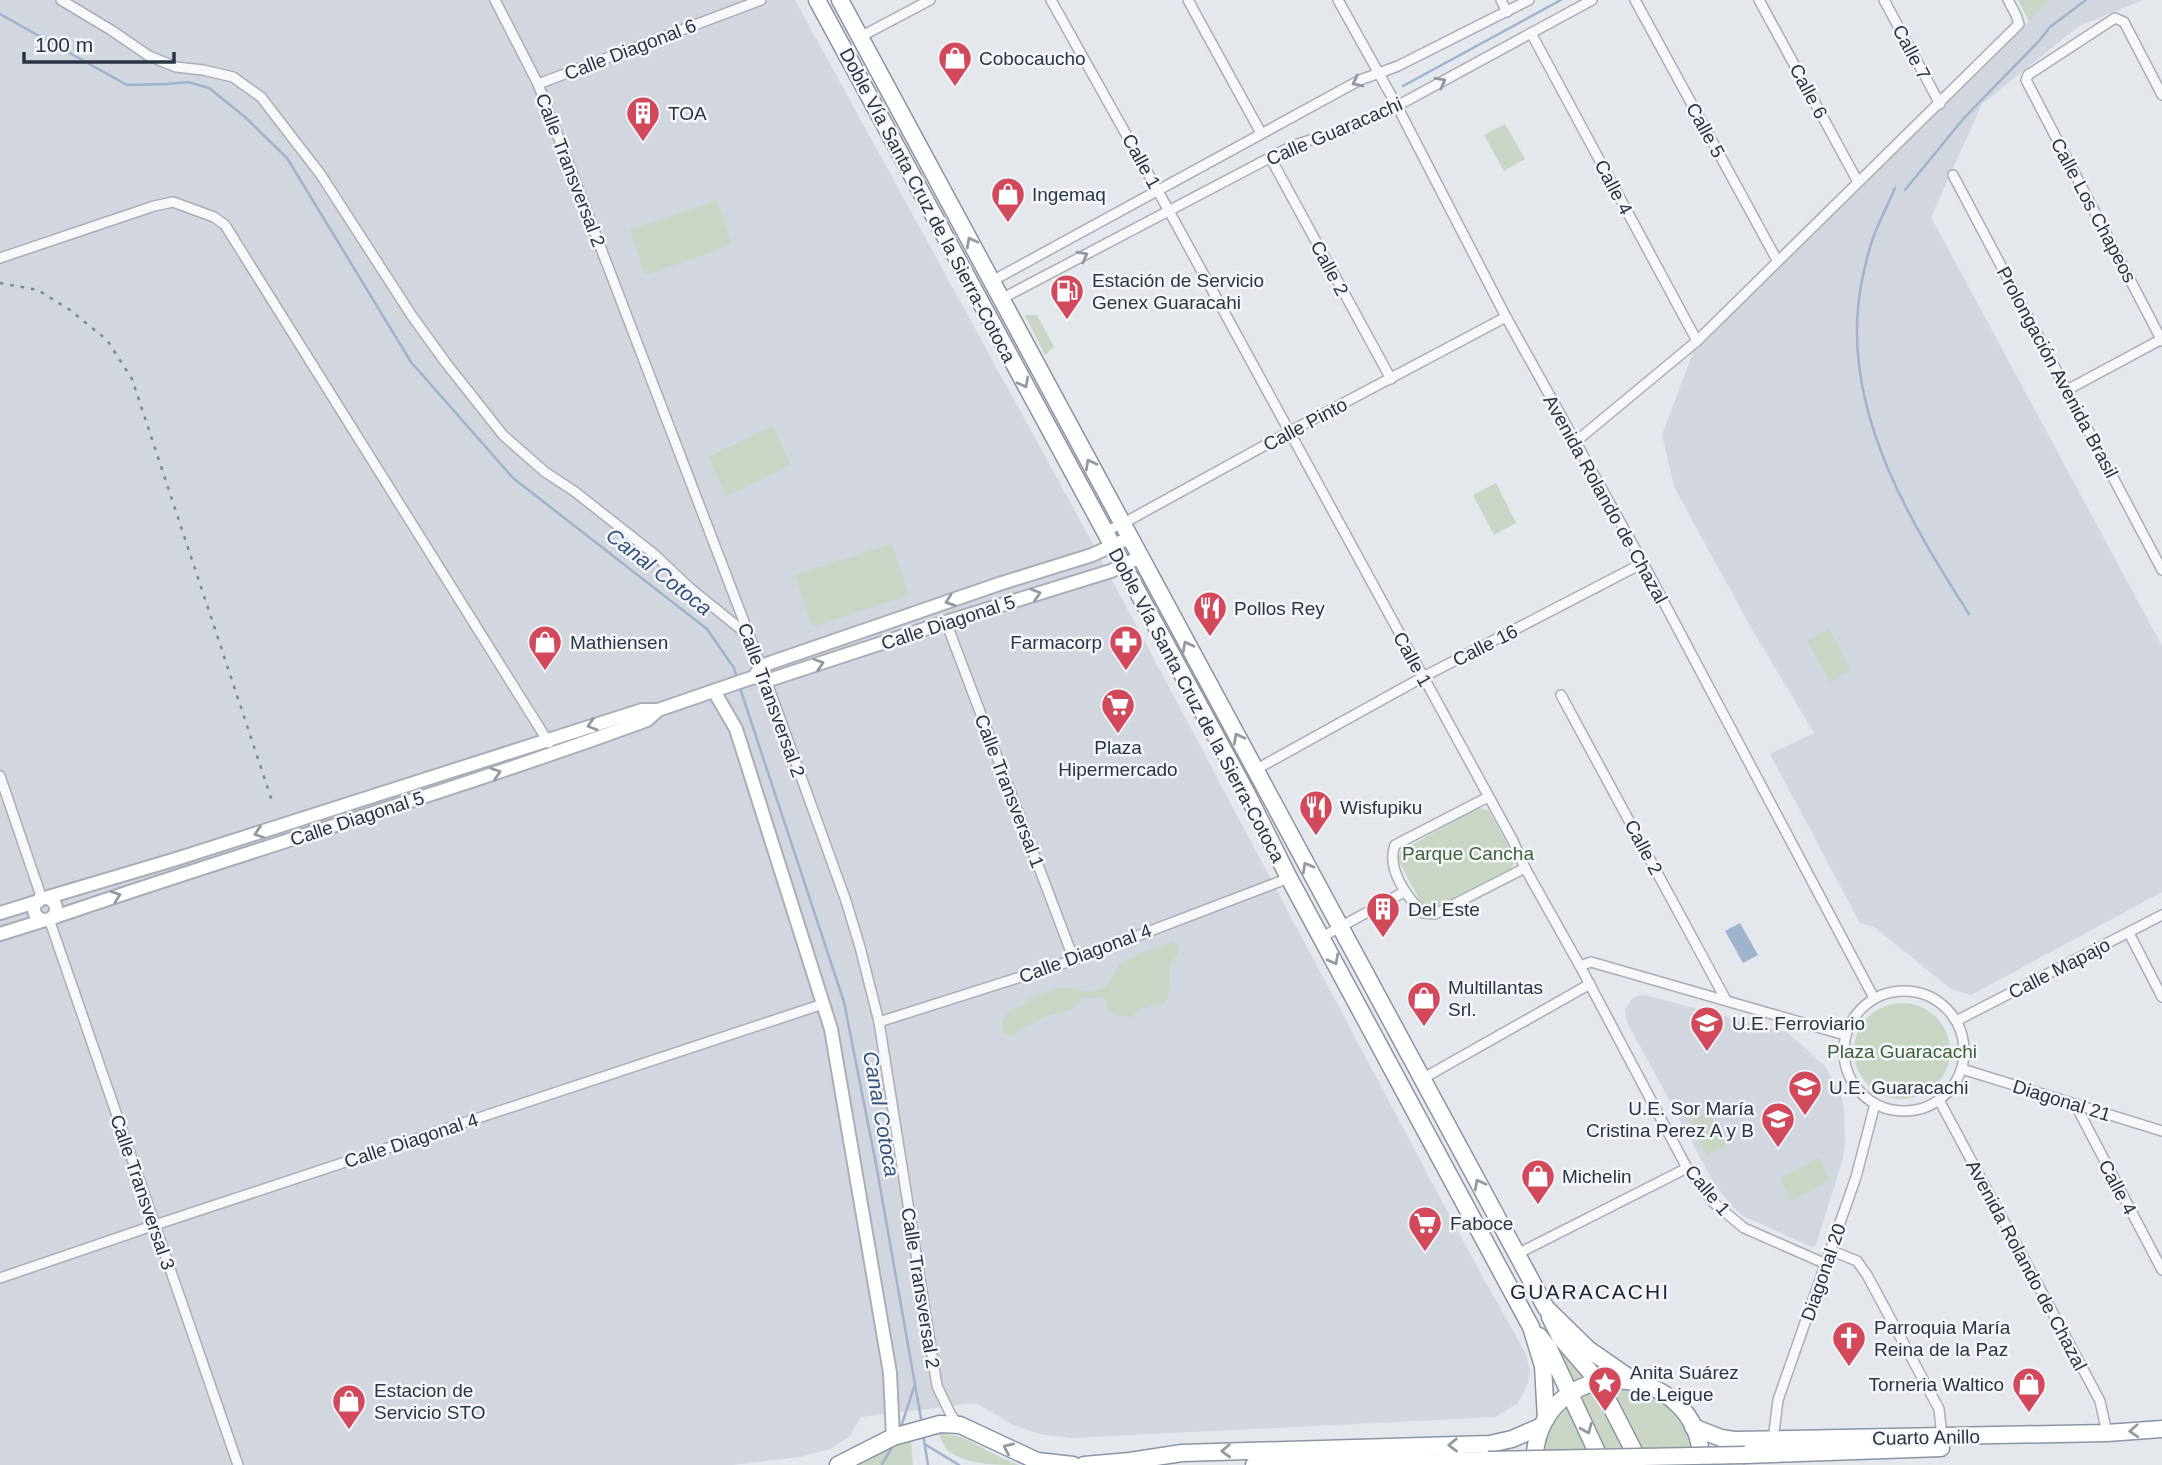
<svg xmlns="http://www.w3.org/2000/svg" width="2162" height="1465" viewBox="0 0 2162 1465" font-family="Arial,sans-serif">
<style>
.built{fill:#d2d6de}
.green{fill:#c9d6c5}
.water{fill:#9fb4cc}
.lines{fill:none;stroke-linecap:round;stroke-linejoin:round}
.stream{stroke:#9fb4cc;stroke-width:2.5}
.street-casing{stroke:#a9aeb7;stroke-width:12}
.secondary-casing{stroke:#a9aeb7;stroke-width:16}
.highway-casing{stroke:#8b94a3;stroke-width:19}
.street{stroke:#f7f8fa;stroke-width:9}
.secondary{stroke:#fff;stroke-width:12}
.highway{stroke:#fff;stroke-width:16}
.rail{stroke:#7d8696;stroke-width:2.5;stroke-dasharray:3.5 7;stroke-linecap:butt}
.highway-bridge-casing{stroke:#8b94a3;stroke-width:19;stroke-linecap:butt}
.highway-bridge{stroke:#fff;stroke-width:16}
.oneway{stroke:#9196a0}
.oneway2{stroke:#959aa2}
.labels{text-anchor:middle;stroke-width:5;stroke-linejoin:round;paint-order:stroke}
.street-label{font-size:19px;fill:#2b3445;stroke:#f4f6f9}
.poi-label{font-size:19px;fill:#2b3445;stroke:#f4f6f9;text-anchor:start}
.park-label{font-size:19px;fill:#3f6138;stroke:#f4f6f9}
.water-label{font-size:21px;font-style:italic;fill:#34527a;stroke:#f4f6f9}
.neighbourhood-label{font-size:21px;letter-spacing:2px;fill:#1d2536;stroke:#f4f6f9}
</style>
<rect width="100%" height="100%" fill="#e4e7ec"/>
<g class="built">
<polygon points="0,0 795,0 1086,531 1469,1252 1526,1354 1530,1372 1528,1383 1518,1403 1495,1417 1071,1438 1039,1434 1013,1425 976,1403 861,1417 850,1436 830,1449 800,1457 732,1465 0,1465"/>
<polygon points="2018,0 2143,0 2079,26 1982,104 1931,217 2162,646 2162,892 1971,995 1951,989 1874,927 1860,923 1770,754 1814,733 1754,633 1674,487 1662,435 1695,347 2029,21"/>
<polygon points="1639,995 1645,995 1788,1033 1824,1065 1840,1093 1844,1108 1845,1140 1843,1158 1816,1245 1812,1247 1743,1216 1733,1207 1715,1185 1627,1022 1625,1009 1633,998"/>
</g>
<g class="green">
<polygon points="2018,0 2048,0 2029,21"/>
<polygon points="1505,124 1525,159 1504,171 1484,135"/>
<polygon points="717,200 732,245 645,275 630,230"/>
<polygon points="1025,315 1037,315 1054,347 1045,355"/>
<polygon points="773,426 791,465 726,496 708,457"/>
<polygon points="1496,483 1516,523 1494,535 1473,495"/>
<polygon points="892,544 909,595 812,627 795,575"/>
<polygon points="1829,629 1851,670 1830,682 1807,641"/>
<polygon points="1480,808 1489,811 1515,859 1512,868 1432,909 1424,908 1398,860 1400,852 1474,809"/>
<path d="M1172,941L1178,945C1179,954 1176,958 1170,964L1169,993L1166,1002L1163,1004L1142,1008L1132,1017L1115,1015L1107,1010L1106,1000L1101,997L1082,999L1069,1011L1045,1016L1014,1035L1006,1034L1002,1030V1020L1008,1013L1033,997L1053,989L1066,988L1091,992L1105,987L1119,965L1135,956L1152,948L1163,946Z"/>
<circle cx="1902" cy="1051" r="48"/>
<polygon points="1709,1111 1727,1146 1707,1156 1689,1121"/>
<polygon points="1819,1158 1830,1180 1791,1201 1780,1179"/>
<polygon points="1546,1332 1589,1378 1575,1385"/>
<path d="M1611,1388C1646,1386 1681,1408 1690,1443C1692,1450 1692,1458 1693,1465H1648Z"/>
<polygon points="1598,1391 1633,1465 1610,1465 1581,1397"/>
<path d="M1571,1405L1597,1465H1541C1546,1437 1548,1424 1571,1405Z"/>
<path d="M939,1434C964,1434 971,1443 992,1453C1001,1458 1010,1461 1019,1465C997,1465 971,1465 951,1453C945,1449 942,1441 939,1434Z"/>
<polygon points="911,1440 913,1465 859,1465 878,1452"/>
</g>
<polygon class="water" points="1740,923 1758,955 1743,963 1725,931"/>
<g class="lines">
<g class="stream">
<polyline points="0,14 127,85 168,84 188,82 209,88 245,117 287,158 411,362 513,478 707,629 734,668 737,678"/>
<polyline points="1403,86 1561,0"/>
<path d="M1895,188C1888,205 1878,223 1872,241C1866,259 1859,291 1858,309C1848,420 1912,525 1969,614"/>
<polyline points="1905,190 1964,118 2039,41 2050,27 2086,0"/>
<polyline points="740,688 844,1002 876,1164 922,1424"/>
<polyline points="901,1427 914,1387"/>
<polyline points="923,1434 928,1465"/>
<polyline points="926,1445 959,1465"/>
<polyline points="882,1464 893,1446"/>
</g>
<g class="street-casing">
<g id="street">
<polyline points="61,0 111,30 149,56 176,67 203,70 233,77 261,97 321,175 412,316 446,363 503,435 545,472 574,491 654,554 691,589 748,635"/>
<polyline points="495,0 538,84 761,666 846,901 860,947 879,1022 937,1386 951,1415 959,1425"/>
<polyline points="1051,0 1169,211 1513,841 1525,868 1580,966 1687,1168 1714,1203 1744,1228 1826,1264"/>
<polyline points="1188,0 1261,133"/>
<polyline points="1338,0 1397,106 1506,317 1643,563 1874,998"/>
<polyline points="1501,0 1507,12"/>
<polyline points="1635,0 1777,260"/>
<polyline points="1759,0 1858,182"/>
<polyline points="1884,0 1940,104"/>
<polyline points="1531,33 1697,341"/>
<polyline points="860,37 930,0"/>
<polyline points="538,84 761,0"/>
<polyline points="2162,95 2124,22 2115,18 2028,75 2026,80 2162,341"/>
<polyline points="1270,157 1391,379"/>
<polyline points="1953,175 2162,570"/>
<polyline points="0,258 154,206 173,202 214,217 225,225 549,743"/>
<polyline points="992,281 1360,80 1398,66 1529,0"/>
<polyline points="1001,299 1294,145 1350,128 1397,106 1592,0"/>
<polyline points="2067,390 2162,339"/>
<polyline points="1574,443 1697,341 2019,24 2016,15 2008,0"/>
<polyline points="1104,532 1122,524 1289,432 1506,317"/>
<polyline points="946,622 1074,960"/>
<polyline points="1561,695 1726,1000"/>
<polyline points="1255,770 1423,677 1643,563"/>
<polyline points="0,776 42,899"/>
<path d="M1488,797L1395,845C1386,869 1407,897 1423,913L1435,914L1525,868"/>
<polyline points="49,919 238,1465"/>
<polyline points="2129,933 2162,997"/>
<polyline points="1322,937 1404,892"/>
<polyline points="1580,966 1591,962 1845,1035"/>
<circle cx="1904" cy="1051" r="60"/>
<polyline points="1956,1021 2162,915"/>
<polyline points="879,1022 1074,960 1289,878"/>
<polyline points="1962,1069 2162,1131"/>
<polyline points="1422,1079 1590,984"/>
<polyline points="1939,1100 2100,1401 2107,1433"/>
<polyline points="2075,1104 2162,1270"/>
<polyline points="1830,1250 1857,1261 1867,1275 1939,1409 1942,1437"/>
<polyline points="1517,1254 1687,1168"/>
<polyline points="0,1278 155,1225 823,1004"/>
<polyline points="1773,1440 1778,1400 1856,1177 1875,1104"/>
</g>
</g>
<g class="secondary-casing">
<g id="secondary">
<polyline points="754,677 761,666 999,584 1092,555 1129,538"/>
<polyline points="714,691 736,729 831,1029 890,1373 893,1437"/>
<polyline points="45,898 173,860 642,710 658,710 754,677 766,681 946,622 1111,571 1140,557"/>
<circle cx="45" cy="909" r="11"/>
<polyline points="0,913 39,901"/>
<path d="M52,918C250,850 451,792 647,720L658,710"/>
<polyline points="0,934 45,920"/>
</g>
</g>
<g class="highway-casing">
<g id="highway">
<polyline points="817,0 1245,790 1289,878 1531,1327 1543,1366 1546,1419"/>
<polyline points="840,0 1546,1308 1588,1349 1634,1381"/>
<polyline points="1550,1317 1560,1337 1598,1381 1641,1465"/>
<polyline points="1539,1336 1549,1349 1603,1465"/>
<polyline points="1693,1427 1721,1438 1734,1440 2107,1433 2162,1429"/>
<polyline points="1745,1455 1941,1448"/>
<polyline points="838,1465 893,1437 940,1424 960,1425 1037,1461 1073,1465"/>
<polyline points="1084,1465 1130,1461 1182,1453 1490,1444 1512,1439 1542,1426"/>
<polyline points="1254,1465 1488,1460"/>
<path d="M1534,1465C1536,1346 1705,1359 1701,1465"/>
</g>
</g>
<use href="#street" class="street"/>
<use href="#secondary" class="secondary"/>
<use href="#highway" class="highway"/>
<polyline class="rail" points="0,283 38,290 70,310 107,340 132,379 272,801"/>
<g class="highway-bridge-casing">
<polyline id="highway-bridge" points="1488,1460 1745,1455"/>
</g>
<use href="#highway-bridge" class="highway-bridge"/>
</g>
<defs><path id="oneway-chevron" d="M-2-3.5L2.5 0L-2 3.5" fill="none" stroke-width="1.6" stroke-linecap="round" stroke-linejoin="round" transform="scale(1.75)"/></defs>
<g class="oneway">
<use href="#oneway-chevron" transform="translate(1357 82) rotate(154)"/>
<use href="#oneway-chevron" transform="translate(1441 82) rotate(-29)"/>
<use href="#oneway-chevron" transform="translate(1083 256) rotate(-28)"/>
</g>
<g class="oneway2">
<use href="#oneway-chevron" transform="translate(971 242) rotate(-118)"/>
<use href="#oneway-chevron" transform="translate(1024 383) rotate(62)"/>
<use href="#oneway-chevron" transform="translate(1090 464) rotate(-118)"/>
<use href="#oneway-chevron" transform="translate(1036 594) rotate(-17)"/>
<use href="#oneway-chevron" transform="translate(950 601) rotate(161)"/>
<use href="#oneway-chevron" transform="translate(1187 646) rotate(-118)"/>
<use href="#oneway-chevron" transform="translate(819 664) rotate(-18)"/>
<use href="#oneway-chevron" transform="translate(592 725) rotate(163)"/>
<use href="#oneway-chevron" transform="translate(1238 738) rotate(-118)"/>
<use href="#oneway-chevron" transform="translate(496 773) rotate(-18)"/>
<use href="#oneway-chevron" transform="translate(259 833) rotate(162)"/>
<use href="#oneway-chevron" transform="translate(1307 867) rotate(-119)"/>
<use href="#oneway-chevron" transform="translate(116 896) rotate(-19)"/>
<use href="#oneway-chevron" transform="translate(1334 960) rotate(62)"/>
<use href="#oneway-chevron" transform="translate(1479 1184) rotate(-118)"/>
<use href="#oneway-chevron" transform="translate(1587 1429) rotate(66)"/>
<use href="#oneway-chevron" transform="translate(2134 1431) rotate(177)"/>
<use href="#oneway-chevron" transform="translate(1453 1445) rotate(179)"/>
<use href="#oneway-chevron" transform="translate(1008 1448) rotate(-155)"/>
<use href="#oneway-chevron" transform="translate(1226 1451) rotate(178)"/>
</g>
<defs>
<g id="shop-pin" transform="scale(1.75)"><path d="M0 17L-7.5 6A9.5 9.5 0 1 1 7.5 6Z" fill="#d1495b" stroke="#f4f6f9"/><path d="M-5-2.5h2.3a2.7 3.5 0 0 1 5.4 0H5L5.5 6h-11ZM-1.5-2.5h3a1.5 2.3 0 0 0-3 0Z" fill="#fff"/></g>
<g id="building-pin" transform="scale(1.75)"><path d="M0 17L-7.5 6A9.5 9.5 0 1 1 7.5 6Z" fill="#d1495b" stroke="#f4f6f9"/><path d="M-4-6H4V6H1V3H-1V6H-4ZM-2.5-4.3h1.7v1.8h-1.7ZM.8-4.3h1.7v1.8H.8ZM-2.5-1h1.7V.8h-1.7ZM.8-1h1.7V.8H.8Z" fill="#fff"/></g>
<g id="fuel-pin" transform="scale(1.75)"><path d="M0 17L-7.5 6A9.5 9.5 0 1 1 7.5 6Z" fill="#d1495b" stroke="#f4f6f9"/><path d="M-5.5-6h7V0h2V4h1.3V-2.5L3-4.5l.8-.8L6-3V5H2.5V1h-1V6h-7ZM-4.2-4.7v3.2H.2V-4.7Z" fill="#fff"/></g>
<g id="restaurant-pin" transform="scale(1.75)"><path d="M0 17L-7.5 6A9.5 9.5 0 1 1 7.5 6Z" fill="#d1495b" stroke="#f4f6f9"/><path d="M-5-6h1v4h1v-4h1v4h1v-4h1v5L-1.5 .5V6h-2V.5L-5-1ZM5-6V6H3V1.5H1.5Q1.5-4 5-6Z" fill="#fff"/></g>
<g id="pharmacy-pin" transform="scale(1.75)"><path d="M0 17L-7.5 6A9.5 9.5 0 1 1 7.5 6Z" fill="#d1495b" stroke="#f4f6f9"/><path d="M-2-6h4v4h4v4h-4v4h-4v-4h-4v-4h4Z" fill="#fff"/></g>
<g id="supermarket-pin" transform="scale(1.75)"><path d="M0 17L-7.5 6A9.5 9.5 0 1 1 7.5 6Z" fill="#d1495b" stroke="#f4f6f9"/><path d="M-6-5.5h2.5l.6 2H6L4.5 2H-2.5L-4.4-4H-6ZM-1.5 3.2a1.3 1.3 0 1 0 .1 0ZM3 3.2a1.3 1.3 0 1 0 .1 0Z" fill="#fff"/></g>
<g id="school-pin" transform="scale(1.75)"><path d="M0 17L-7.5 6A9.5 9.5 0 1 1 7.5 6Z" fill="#d1495b" stroke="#f4f6f9"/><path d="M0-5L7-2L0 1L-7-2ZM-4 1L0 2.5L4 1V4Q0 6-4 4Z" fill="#fff"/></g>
<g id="church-pin" transform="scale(1.75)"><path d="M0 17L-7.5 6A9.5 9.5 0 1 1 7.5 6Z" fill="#d1495b" stroke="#f4f6f9"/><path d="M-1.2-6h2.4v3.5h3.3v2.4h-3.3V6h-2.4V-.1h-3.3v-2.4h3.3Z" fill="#fff"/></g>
<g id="sight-pin" transform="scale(1.75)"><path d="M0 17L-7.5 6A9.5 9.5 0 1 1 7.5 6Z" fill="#d1495b" stroke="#f4f6f9"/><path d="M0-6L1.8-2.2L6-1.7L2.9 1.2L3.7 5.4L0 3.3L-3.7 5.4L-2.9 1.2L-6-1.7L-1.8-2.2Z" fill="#fff"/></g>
</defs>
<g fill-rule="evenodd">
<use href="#shop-pin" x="955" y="58"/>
<use href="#building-pin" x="643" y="113"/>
<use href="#shop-pin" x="1008" y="194"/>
<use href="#fuel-pin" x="1067" y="291"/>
<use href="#restaurant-pin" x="1210" y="608"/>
<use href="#shop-pin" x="545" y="642"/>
<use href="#pharmacy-pin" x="1126" y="642"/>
<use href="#supermarket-pin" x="1118" y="705"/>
<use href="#restaurant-pin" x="1316" y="807"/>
<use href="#building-pin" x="1383" y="909"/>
<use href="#shop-pin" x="1424" y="998"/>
<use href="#school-pin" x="1707" y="1023"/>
<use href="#school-pin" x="1805" y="1087"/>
<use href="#school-pin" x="1778" y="1119"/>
<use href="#shop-pin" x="1538" y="1176"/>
<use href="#supermarket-pin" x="1425" y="1223"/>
<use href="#church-pin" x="1849" y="1338"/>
<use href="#sight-pin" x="1605" y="1383"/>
<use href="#shop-pin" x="2029" y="1384"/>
<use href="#shop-pin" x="349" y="1401"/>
</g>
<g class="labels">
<g class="street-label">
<text transform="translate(630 49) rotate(-21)" y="7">Calle Diagonal 6</text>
<text transform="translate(1912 52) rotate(62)" y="7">Calle 7</text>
<text transform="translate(1809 91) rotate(62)" y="7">Calle 6</text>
<text transform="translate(1706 130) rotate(61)" y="7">Calle 5</text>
<text transform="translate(1334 131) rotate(-23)" y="7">Calle Guaracachi</text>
<text transform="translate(1142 161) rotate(61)" y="7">Calle 1</text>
<text transform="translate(571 170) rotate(69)" y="7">Calle Transversal 2</text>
<text transform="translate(1614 187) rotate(62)" y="7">Calle 4</text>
<text transform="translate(928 205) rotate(62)" y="7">Doble Vía Santa Cruz de la Sierra-Cotoca</text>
<text transform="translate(2094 210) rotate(62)" y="7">Calle Los Chapeos</text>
<text transform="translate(1330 268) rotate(62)" y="7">Calle 2</text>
<text transform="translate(2058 372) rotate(62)" y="7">Prolongación Avenida Brasil</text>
<text transform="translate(1305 424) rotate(-28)" y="7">Calle Pinto</text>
<text transform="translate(1606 499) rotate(61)" y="7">Avenida Rolando de Chazal</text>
<text transform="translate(948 622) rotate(-18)" y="7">Calle Diagonal 5</text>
<text transform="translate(1485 645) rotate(-27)" y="7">Calle 16</text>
<text transform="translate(1413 659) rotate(61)" y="7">Calle 1</text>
<text transform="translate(772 700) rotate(70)" y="7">Calle Transversal 2</text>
<text transform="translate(1197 705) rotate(62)" y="7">Doble Vía Santa Cruz de la Sierra-Cotoca</text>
<text transform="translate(1010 791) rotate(69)" y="7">Calle Transversal 1</text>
<text transform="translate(357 818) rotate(-18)" y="7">Calle Diagonal 5</text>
<text transform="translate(1644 847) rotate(62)" y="7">Calle 2</text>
<text transform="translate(1085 953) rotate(-20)" y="7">Calle Diagonal 4</text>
<text transform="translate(2059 968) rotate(-27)" y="7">Calle Mapajo</text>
<text transform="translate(2062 1100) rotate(17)" y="7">Diagonal 21</text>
<text transform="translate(411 1140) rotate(-18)" y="7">Calle Diagonal 4</text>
<text transform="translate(2118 1187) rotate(62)" y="7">Calle 4</text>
<text transform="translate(1708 1190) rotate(50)" y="7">Calle 1</text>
<text transform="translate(143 1192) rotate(71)" y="7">Calle Transversal 3</text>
<text transform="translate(2027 1265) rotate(62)" y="7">Avenida Rolando de Chazal</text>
<text transform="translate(1823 1272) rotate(-71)" y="7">Diagonal 20</text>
<text transform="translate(921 1288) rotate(81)" y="7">Calle Transversal 2</text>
<text transform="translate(1926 1437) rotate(-1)" y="7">Cuarto Anillo</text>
</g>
<g class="poi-label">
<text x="979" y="65">Cobocaucho</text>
<text x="668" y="120">TOA</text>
<text x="1032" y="201">Ingemaq</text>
<text x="1092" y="287">Estación de Servicio<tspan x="1092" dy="22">Genex Guaracahi</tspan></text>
<text x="1234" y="615">Pollos Rey</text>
<text x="570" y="649">Mathiensen</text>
<text x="1102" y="649" text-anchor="end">Farmacorp</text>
<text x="1118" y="754" text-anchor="middle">Plaza<tspan x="1118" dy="22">Hipermercado</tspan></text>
<text x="1340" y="814">Wisfupiku</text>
<text x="1408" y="916">Del Este</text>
<text x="1448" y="994">Multillantas<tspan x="1448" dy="22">Srl.</tspan></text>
<text x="1732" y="1030">U.E. Ferroviario</text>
<text x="1829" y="1094">U.E. Guaracachi</text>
<text x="1754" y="1115" text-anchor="end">U.E. Sor María<tspan x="1754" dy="22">Cristina Perez A y B</tspan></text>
<text x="1562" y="1183">Michelin</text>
<text x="1450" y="1230">Faboce</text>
<text x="1874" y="1334">Parroquia María<tspan x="1874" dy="22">Reina de la Paz</tspan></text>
<text x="1630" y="1379">Anita Suárez<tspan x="1630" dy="22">de Leigue</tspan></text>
<text x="2004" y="1391" text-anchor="end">Torneria Waltico</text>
<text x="374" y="1397">Estacion de<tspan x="374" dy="22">Servicio STO</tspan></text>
</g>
<g class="park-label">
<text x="1468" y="860">Parque Cancha</text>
<text x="1902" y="1058">Plaza Guaracachi</text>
</g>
<g class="water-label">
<text transform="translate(659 572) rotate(38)" y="7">Canal Cotoca</text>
<text transform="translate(881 1114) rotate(80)" y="7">Canal Cotoca</text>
</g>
<g class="neighbourhood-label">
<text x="1590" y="1299">GUARACACHI</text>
</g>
</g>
<path d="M24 52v10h150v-10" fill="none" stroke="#2b3445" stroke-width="3.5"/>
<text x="35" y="52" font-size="21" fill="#2b3445" stroke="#f4f6f9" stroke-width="5" paint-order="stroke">100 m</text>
</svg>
